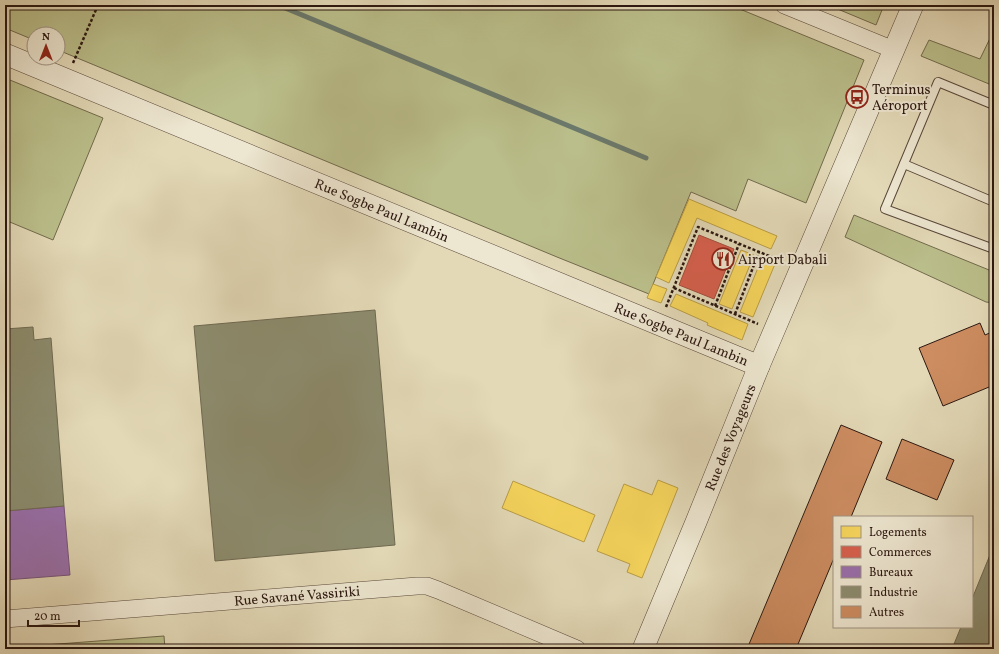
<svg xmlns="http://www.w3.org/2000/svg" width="999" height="654" viewBox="0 0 999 654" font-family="Vollkorn,serif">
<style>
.green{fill:#babe8a;stroke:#726a4d}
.homes{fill:#f6d55c;stroke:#b99c45}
.shops{fill:#d6604d;stroke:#a34a3b}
.offices{fill:#9970ab;stroke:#78557c}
.industry{fill:#8c8c6e;stroke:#6f6952}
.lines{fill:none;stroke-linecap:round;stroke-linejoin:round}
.stream{stroke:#6b796c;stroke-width:5}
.building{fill:#cd8d61;stroke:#2b1710}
.service-casing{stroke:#59483a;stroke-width:10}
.minor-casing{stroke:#59483a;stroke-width:18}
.tertiary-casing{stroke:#59483a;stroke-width:22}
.path{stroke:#2b1710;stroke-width:2.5;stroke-dasharray:3 2;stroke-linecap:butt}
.service{stroke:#ede6d0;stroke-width:8}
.minor{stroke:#ede6d0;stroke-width:17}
.tertiary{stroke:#ede6d0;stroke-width:21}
.labels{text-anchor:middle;stroke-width:4;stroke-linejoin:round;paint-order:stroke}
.poi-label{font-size:14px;fill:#2b1710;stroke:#ede6d0;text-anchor:start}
.street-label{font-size:14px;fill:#2b1710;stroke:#ede6d0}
</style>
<rect width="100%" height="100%" fill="#e3d9b7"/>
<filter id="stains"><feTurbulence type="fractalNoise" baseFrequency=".005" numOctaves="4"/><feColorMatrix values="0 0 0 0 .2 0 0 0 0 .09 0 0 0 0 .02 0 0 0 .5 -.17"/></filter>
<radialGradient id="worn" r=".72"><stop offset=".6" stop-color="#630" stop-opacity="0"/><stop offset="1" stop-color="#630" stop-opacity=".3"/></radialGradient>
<g class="green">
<polygon points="5,5 730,5 864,60 806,203 748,179 736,211 691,192 649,294 557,257 58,50 58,34 34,34 34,40 5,28"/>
<polygon points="828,5 884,5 876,25"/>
<polygon points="994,30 994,86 921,56 929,40 980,59"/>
<polygon points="5,78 103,118 53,240 5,220"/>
<polygon points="854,215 994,272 994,303 986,302 845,237"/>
<polygon points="164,636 165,649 5,649 5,648"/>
</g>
<g class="homes">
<polygon points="689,199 777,236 771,249 697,218 669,283 656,277"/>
<polygon points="741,250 754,255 732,309 719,304"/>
<polygon points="762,258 775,264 753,317 740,312"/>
<polygon points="653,284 667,289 661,303 647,298"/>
<polygon points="676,294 748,324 742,340 707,325 708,323 670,306"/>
<polygon points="658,480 678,488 642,578 627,572 630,564 597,551 624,484 652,495"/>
<polygon points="513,481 595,515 584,542 502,508"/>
</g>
<polygon class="shops" points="699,235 734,249 714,299 679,285"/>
<polygon class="offices" points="64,506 70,575 5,580 5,511"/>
<g class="industry">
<polygon points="375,310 395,545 215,561 194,326"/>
<polygon points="33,327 34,340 51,338 64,506 5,511 5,329"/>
<polygon points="994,545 994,649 952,649 961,627 972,627 972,599"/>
</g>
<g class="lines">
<polyline class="stream" points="278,5 646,158"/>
</g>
<g class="building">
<polygon points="980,323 985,335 994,331 994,385 943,406 919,348"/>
<polygon points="841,425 882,442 851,517 834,517 834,558 796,649 747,649"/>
<polygon points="902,439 954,460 937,500 886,479"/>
</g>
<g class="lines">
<g class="service-casing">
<g id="service">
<polyline points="994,105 938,82 885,209 994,249"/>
<polyline points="904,164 994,202"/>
</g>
</g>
<g class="minor-casing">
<g id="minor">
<polyline points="784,5 894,50"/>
<path id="s1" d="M5,619L417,586H427L438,590L577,649"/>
</g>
</g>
<g class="tertiary-casing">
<g id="tertiary">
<path id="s2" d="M5,54L759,366"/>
<path id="s3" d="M643,649L696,522L759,366L913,5"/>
</g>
</g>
<g class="path">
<polyline points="73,63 98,5"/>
<polyline points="674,288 758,324"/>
<polyline points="715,306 739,244"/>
<polyline points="666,307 698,227 784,262"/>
<polyline points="735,314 759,252"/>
</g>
<use href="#service" class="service"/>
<use href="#minor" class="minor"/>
<use href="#tertiary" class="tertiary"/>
</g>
<defs>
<g id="bus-ring" transform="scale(1.15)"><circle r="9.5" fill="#ede6d0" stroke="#8f2418" stroke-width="1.5"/><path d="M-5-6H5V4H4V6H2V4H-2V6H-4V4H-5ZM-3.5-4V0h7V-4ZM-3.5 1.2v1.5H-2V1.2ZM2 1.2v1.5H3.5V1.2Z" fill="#8f2418"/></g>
<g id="restaurant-ring" transform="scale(1.15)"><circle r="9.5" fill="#ede6d0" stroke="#8f2418" stroke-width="1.5"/><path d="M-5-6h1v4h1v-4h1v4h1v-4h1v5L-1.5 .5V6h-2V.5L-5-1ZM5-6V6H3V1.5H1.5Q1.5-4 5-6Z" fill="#8f2418"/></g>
</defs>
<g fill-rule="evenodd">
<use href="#bus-ring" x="857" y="97"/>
<use href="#restaurant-ring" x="723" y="259"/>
</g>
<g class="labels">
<g class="poi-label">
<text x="872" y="94">Terminus<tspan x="872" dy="16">Aéroport</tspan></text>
<text x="738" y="264">Airport Dabali</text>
</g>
<g class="street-label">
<text dy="5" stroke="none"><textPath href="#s2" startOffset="408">Rue Sogbe Paul Lambin</textPath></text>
<text dy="5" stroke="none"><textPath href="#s2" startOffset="732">Rue Sogbe Paul Lambin</textPath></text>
<text dy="5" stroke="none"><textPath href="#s3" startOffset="229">Rue des Voyageurs</textPath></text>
<text dy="5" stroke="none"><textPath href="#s1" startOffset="293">Rue Savané Vassiriki</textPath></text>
</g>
</g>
<rect width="999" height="654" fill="none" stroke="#e3d9b7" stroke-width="20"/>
<rect x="6" y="6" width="987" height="642" fill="none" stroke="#2b1710" stroke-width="2"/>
<rect x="10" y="10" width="979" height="634" fill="none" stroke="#2b1710"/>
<rect x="833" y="516" width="140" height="112" fill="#ede6d0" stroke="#9f9383"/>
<rect x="841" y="526" width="20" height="12" fill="#f6d55c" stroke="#9f9383"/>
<text x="869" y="536" font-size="12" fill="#2b1710">Logements</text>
<rect x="841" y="546" width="20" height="12" fill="#d6604d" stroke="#9f9383"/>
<text x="869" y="556" font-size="12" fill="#2b1710">Commerces</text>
<rect x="841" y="566" width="20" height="12" fill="#9970ab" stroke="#9f9383"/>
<text x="869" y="576" font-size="12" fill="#2b1710">Bureaux</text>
<rect x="841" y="586" width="20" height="12" fill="#8c8c6e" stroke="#9f9383"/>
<text x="869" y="596" font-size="12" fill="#2b1710">Industrie</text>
<rect x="841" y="606" width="20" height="12" fill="#cd8d61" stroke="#9f9383"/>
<text x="869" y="616" font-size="12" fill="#2b1710">Autres</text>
<g transform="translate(46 46)"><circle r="19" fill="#ede6d0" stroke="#9f9383"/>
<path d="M0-3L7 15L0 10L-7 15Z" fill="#8f2418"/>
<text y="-6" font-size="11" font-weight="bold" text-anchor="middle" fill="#2b1710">N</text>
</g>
<path d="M28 620v6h51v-6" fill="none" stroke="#2b1710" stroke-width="2"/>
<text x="34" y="620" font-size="12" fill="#2b1710" stroke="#ede6d0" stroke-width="3" paint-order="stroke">20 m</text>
<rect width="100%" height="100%" filter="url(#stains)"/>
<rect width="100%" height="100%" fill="url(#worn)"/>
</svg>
